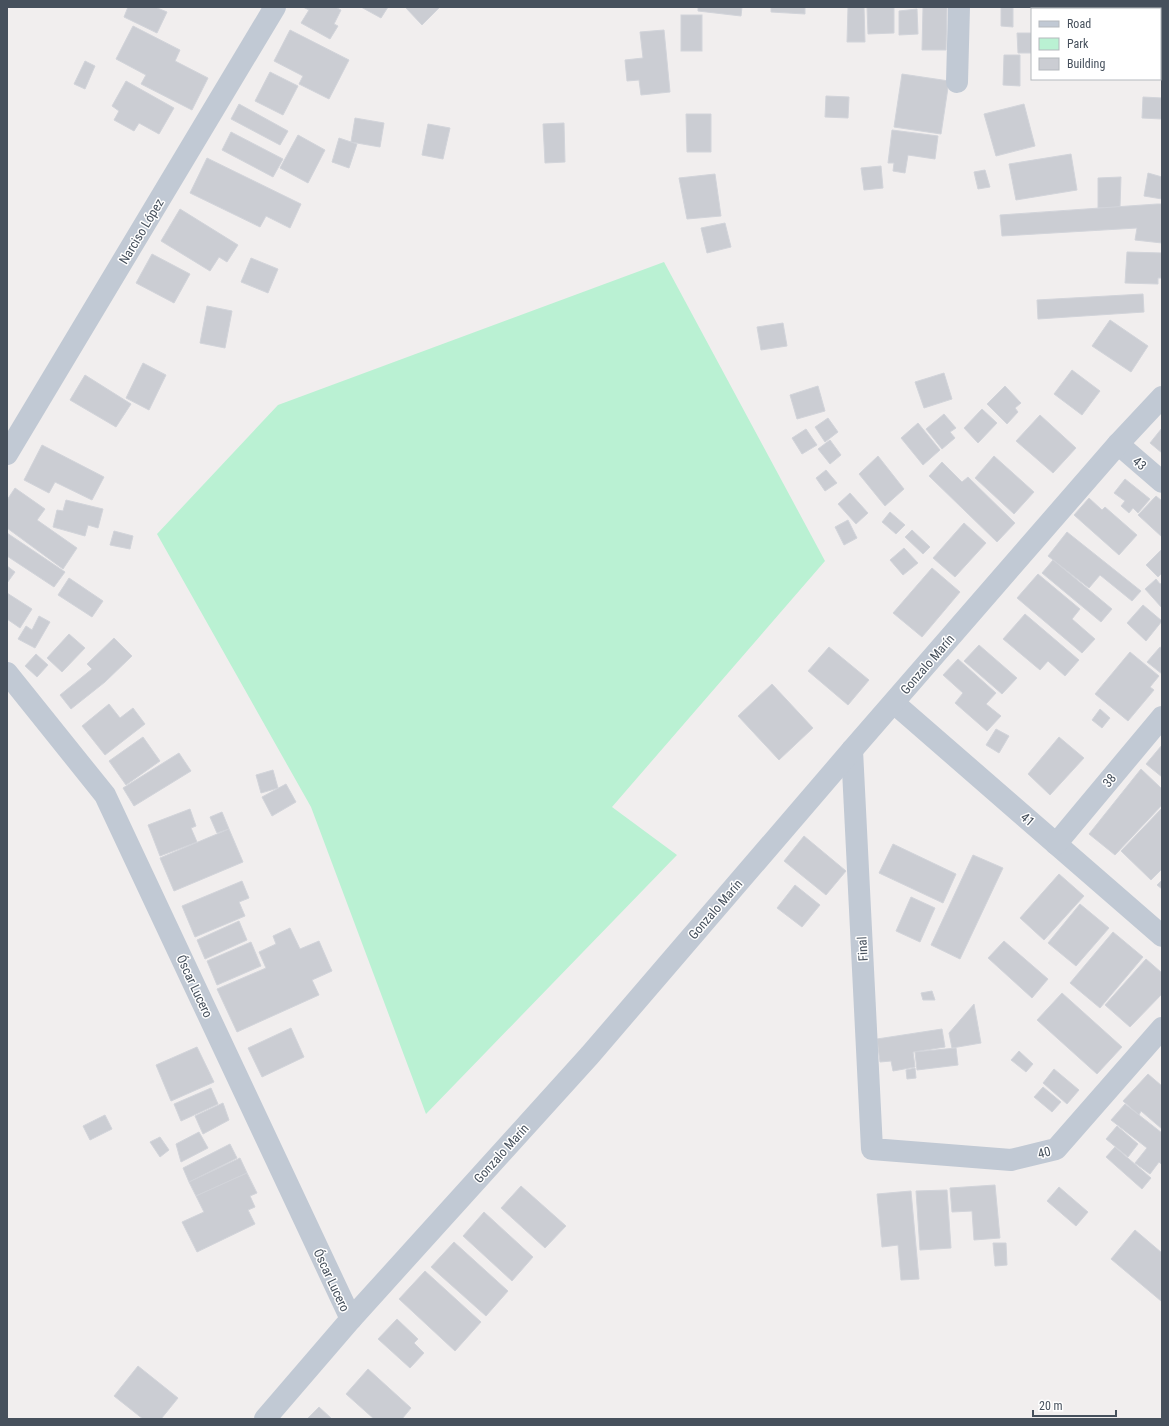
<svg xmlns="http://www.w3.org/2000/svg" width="1169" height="1426" viewBox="0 0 1169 1426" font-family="'Roboto Condensed',sans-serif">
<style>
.green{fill:#baf1d3}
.building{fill:#cbcdd3;stroke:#d2d4da}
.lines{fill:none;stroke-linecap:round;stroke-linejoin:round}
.minor{stroke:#c1c9d4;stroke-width:22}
.labels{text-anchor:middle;stroke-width:3;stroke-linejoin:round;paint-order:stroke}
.street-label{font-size:13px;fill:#46505c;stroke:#fff}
</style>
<rect width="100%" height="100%" fill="#f1eeee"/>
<polygon class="green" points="664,262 825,561 612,807 677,855 426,1114 311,807 157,534 278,405"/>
<g class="building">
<polygon points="128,7 155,7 167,12 157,33 124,17"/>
<polygon points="303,7 335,7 341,10 334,24 338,26 330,39 301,23 309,10"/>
<polygon points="361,7 388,7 381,18"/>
<polygon points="407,7 440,7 422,25 406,8"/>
<polygon points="698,7 742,7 741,16 698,11"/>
<polygon points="771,7 805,7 805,14 771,12"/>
<polygon points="848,7 864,7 865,42 847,42"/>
<polygon points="867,7 894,7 894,33 868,34"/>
<polygon points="923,7 947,7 946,50 922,50"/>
<polygon points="1001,7 1013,7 1013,27 1001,26"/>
<polygon points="1135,7 1162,7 1162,10 1160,10 1160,9 1135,9"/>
<polygon points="917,9 918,34 899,35 899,11"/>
<polygon points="1160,11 1162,11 1162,52 1160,51"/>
<rect x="681" y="15" width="21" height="36"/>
<polygon points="133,26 180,50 175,61 208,78 192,110 141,84 146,75 116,59"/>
<polygon points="290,30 349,60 329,99 299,84 303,76 274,61"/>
<polygon points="664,30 670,92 641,95 639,80 627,81 625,60 643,58 640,32"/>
<polygon points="1017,33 1032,33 1032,53 1018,53"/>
<polygon points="1004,55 1020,55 1020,86 1003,85"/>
<polygon points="85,61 95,66 85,89 74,84"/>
<polygon points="270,72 298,86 283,115 255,101"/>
<polygon points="902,74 949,81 941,134 894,127"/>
<polygon points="126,81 174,108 159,134 139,123 134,131 114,120 119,111 112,106"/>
<polygon points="826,96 849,97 848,118 825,117"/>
<polygon points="1143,97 1162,98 1162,119 1142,118"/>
<polygon points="239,104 288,131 280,145 231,119"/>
<polygon points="1024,104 1035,146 996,156 984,114"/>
<polygon points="686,114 711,114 711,152 687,152"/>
<polygon points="355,118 384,123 380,147 351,142"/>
<polygon points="564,123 565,162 545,163 543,124"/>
<polygon points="428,124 450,128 443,159 422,155"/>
<polygon points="892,130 938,136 935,159 908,155 905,173 893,171 894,163 888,163"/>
<polygon points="231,132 283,159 273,177 222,150"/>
<polygon points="298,135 325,150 308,183 280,168"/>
<polygon points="339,138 357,144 349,168 332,162"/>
<polygon points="1071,154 1077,190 1016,200 1009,164"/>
<polygon points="207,158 301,204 290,228 266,216 260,227 190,193"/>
<polygon points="881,166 883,188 864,190 861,168"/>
<polygon points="985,170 990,187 978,189 974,172"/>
<polygon points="1148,173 1162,177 1162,199 1144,196"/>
<polygon points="715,174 721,216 687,219 679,178"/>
<polygon points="1121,177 1120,207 1098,208 1098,178"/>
<polygon points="1157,204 1162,204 1162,243 1135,240 1137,228 1002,236 1000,215"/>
<polygon points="180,209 238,245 227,262 219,257 210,271 161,241"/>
<polygon points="725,223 731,247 707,253 701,228"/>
<polygon points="1127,252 1162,253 1162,278 1158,278 1158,284 1125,283"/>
<polygon points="152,254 190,274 174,303 136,283"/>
<polygon points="251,258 278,269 268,293 241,282"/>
<polygon points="1143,294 1144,312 1038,319 1037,300"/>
<polygon points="207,306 232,311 225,348 200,343"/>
<polygon points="1110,320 1148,346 1131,372 1092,346"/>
<polygon points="783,323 787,346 761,350 757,327"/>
<polygon points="143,363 166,375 149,410 126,398"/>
<polygon points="1072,370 1100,391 1082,415 1054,394"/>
<polygon points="944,373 952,399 924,408 915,382"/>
<polygon points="85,375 131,404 116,427 70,400"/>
<polygon points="818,386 825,411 797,419 790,395"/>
<polygon points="1005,386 1021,403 1015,408 1018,412 1007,424 987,404"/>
<polygon points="982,409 997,423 978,443 964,428"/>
<polygon points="944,414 956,428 950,432 955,438 942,449 926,429"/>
<polygon points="1040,415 1076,448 1053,473 1016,441"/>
<polygon points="828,418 838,432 825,442 815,427"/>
<polygon points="918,423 940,450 923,465 901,438"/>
<polygon points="1162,428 1162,453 1150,443"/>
<polygon points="806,429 817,445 802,454 792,438"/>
<polygon points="830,440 841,455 830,464 818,449"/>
<polygon points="42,445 104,477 92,500 55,482 49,493 24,480"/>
<polygon points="878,456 904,489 885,506 859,474"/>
<polygon points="994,456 1034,492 1014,514 975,478"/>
<polygon points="942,462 962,482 968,477 1015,523 997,542 929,476"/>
<polygon points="826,470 837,483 825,491 816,478"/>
<polygon points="1125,479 1150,499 1138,513 1133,508 1129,513 1121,506 1125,501 1114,493"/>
<polygon points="15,488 45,509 37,520 77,548 63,569 7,528 7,500"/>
<polygon points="850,493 868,513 856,524 838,504"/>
<polygon points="1156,496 1162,501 1162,537 1138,515"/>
<polygon points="1089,498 1102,510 1105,507 1137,535 1119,555 1074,515"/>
<polygon points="66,500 103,509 98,528 88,525 85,536 53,527 57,510 63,511"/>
<polygon points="890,512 905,525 896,534 882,522"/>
<polygon points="848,520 857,538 844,545 835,527"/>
<polygon points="964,523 986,543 955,577 933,558"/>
<polygon points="912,530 930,547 923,554 905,537"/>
<polygon points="114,531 133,536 130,549 110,545"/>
<polygon points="1067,532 1141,591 1132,601 1100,575 1089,588 1048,556"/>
<polygon points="7,533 65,572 54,587 7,556"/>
<polygon points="904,548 918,563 903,575 890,560"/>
<polygon points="1162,549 1162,573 1158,577 1146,565"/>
<polygon points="1053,560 1112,609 1101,622 1042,573"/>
<polygon points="7,566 15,572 7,583"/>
<polygon points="932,568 960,592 922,637 893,613"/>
<polygon points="1038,574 1080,609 1072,619 1095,639 1082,653 1017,598"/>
<polygon points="69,578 103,601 92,617 58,595"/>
<polygon points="1156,579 1160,584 1162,583 1162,608 1145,589"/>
<polygon points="7,593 32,609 20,628 7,619"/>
<polygon points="1143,605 1162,621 1146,641 1127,623"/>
<polygon points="1025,614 1079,660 1065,676 1048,661 1040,670 1003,639"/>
<polygon points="39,616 50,622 35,648 18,639 26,626 32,630"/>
<polygon points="69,634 85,648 62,672 47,658"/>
<polygon points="114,638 132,656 105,682 71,709 60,695 92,669 87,664"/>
<polygon points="979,645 1017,678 1002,694 964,661"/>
<polygon points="829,647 869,680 848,705 808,671"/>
<polygon points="1160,647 1162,648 1162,674 1147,662"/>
<polygon points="1130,652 1159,676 1150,687 1154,690 1128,721 1095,694"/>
<polygon points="36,654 48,665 37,677 25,666"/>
<polygon points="958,659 996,693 986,704 1001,716 987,731 955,703 963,693 943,675"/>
<polygon points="772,684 813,728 779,760 738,716"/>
<polygon points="109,704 120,718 133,708 145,724 105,755 82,726"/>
<polygon points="1100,709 1110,718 1102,728 1092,720"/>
<polygon points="996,729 1009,736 999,753 986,745"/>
<polygon points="143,737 160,761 126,785 109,761"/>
<polygon points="1059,737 1084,758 1050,795 1028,774"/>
<polygon points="1162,745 1162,777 1146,764"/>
<polygon points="179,753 191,771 134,806 123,788"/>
<polygon points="1141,769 1162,789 1162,805 1115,855 1089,834"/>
<polygon points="273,770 278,788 261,793 256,775"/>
<polygon points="286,784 296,802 272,816 262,797"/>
<polygon points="1162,808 1162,869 1151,880 1121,851"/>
<polygon points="190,809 196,826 191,828 197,842 160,856 148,825"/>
<polygon points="222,812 229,829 217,833 210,817"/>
<polygon points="229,829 243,862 174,891 160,858"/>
<polygon points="804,836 846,871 826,895 784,861"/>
<polygon points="893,844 956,874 943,903 879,873"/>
<polygon points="973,855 1003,868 960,959 931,945"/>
<polygon points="1059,874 1084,896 1044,940 1020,918"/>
<polygon points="1162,880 1162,889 1157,885"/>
<polygon points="242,881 249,898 239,902 245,916 195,937 182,906"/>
<polygon points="795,885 820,905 802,927 777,908"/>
<polygon points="911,897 935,908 920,942 896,931"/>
<polygon points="1080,904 1109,928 1076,966 1048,943"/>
<polygon points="239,921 247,940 205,959 197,940"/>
<polygon points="290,928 300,949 319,941 332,971 312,980 319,995 237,1032 217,989 266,968 259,952 276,944 273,936"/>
<polygon points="1113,932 1143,957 1100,1008 1070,983"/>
<polygon points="1004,941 1048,979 1032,998 988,958"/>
<polygon points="251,942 261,966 217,985 207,961"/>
<polygon points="1146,959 1162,973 1162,994 1130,1027 1105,1005"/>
<polygon points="932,991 935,1000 923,1000 921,993"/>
<polygon points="1062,993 1122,1047 1097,1074 1037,1020"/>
<polygon points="974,1004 981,1043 952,1048 949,1033"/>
<polygon points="291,1028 304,1057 262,1077 248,1048"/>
<polygon points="942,1029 945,1047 913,1052 915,1067 893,1071 891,1061 880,1062 877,1039"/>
<polygon points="197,1047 214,1082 171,1101 156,1065"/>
<polygon points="956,1048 958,1065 917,1070 915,1052"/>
<polygon points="1019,1051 1033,1064 1026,1072 1011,1060"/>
<polygon points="915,1068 916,1078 907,1079 906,1070"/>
<polygon points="1054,1069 1079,1090 1067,1104 1043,1083"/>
<polygon points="1148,1074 1162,1086 1162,1129 1141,1111 1139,1115 1123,1101"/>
<polygon points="1043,1087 1061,1102 1052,1112 1034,1097"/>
<polygon points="211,1088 218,1104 181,1121 174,1104"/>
<polygon points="223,1103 229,1120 203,1134 195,1116"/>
<polygon points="1125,1104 1162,1133 1162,1165 1159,1162 1150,1174 1135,1163 1147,1148 1111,1120"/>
<polygon points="105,1115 112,1129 90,1140 83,1126"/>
<polygon points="1117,1126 1138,1144 1128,1157 1106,1139"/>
<polygon points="199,1132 208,1148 181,1162 176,1144"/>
<polygon points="160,1137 169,1150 160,1157 150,1142"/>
<polygon points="230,1144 237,1158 189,1182 183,1168"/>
<polygon points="1115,1147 1151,1178 1142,1189 1106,1157"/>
<polygon points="240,1158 247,1173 196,1196 189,1182"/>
<polygon points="247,1173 257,1193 250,1196 255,1207 248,1210 255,1224 197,1252 182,1222 204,1212 196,1196"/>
<polygon points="995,1185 1000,1238 974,1240 972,1211 952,1212 950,1188"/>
<polygon points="521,1186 566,1226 545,1248 501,1208"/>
<polygon points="1059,1187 1088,1212 1076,1226 1047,1201"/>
<polygon points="947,1190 951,1248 920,1250 916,1191"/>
<polygon points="911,1191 919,1279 901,1280 898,1245 882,1247 877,1194"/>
<polygon points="484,1212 533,1257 512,1281 463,1236"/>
<polygon points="1135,1230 1162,1253 1161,1301 1111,1259"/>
<polygon points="454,1242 508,1291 486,1316 431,1267"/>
<polygon points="993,1243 1006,1243 1007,1265 995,1266"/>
<polygon points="425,1271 481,1322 455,1351 399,1299"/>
<polygon points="397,1319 418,1339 414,1343 424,1353 410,1368 378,1339"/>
<polygon points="138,1366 178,1398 161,1419 143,1419 114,1396"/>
<polygon points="368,1369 411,1408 402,1419 374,1419 346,1394"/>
<polygon points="319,1407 332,1419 307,1419"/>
</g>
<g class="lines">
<g class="minor">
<polyline points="957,82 959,7"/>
<polyline points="1118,444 1162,482"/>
<polyline points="7,454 275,7"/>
<polyline points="7,673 105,795 351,1319"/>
<polyline points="894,703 1162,936"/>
<polyline points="852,750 872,1149 1011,1160 1056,1149 1162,1028"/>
<polyline points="1056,844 1162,717"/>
<polyline points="265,1419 351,1319 590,1055 852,750 1118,444 1162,397"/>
</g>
</g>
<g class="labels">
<g class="street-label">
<text transform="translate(141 231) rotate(-59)" y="5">Narciso López</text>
<text transform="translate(1140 463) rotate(41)" y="5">43</text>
<text transform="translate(927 664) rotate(-49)" y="5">Gonzalo Marín</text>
<text transform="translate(1109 780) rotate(-50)" y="5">38</text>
<text transform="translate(1028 819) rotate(41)" y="5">41</text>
<text transform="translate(715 909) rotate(-49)" y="5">Gonzalo Marín</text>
<text transform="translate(862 949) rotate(-93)" y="5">Final</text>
<text transform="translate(195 986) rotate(65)" y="5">Óscar Lucero</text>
<text transform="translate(1044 1152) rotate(-14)" y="5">40</text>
<text transform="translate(501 1153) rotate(-48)" y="5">Gonzalo Marín</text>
<text transform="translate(332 1280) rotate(65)" y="5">Óscar Lucero</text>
</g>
</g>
<rect width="1169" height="1426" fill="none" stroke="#46505c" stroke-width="16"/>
<rect x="1031" y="8" width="130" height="72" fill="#ffffff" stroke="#b5b9be"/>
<rect x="1039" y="21" width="20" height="6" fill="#c1c9d4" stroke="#b5b9be"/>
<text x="1067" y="28" font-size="12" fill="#46505c">Road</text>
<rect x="1039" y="38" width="20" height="12" fill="#baf1d3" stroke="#b5b9be"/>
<text x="1067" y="48" font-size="12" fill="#46505c">Park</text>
<rect x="1039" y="58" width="20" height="12" fill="#cbcdd3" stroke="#b5b9be"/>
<text x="1067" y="68" font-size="12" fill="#46505c">Building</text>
<path d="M1033 1410v6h83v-6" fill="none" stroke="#46505c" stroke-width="2"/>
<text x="1039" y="1410" font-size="12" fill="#46505c" stroke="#ffffff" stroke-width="3" paint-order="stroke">20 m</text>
</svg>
